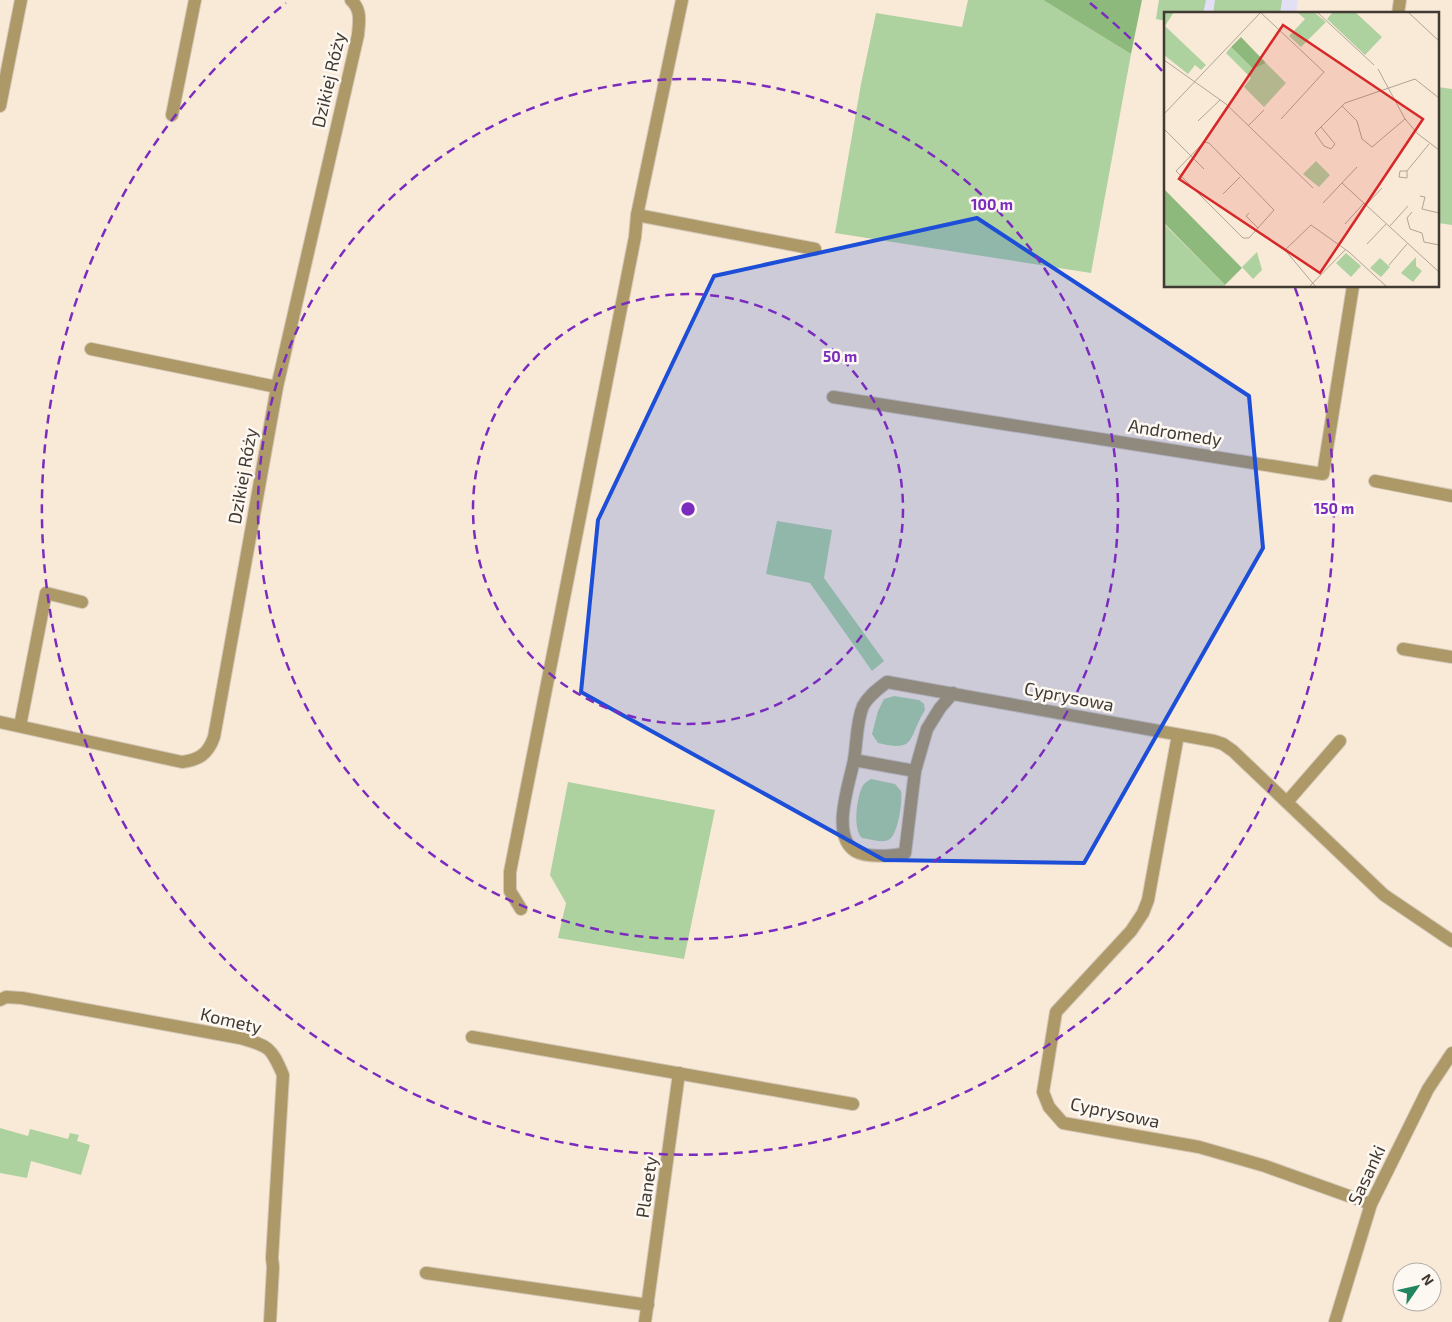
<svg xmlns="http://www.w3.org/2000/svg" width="1452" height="1322" viewBox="0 0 1452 1322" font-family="'Exo 2',sans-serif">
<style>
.education{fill:#e3dff5}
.green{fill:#aed1a0}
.forest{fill:#8db97c}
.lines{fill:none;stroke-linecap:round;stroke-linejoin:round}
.minor-casing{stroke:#d4c7b7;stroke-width:14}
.minor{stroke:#ac9967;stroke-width:12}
.marked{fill:#1d4ed8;fill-opacity:0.2;stroke:#1d4ed8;stroke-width:4;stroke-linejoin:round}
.ring{fill:none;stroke:#7b2cbf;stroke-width:2.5;stroke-dasharray:9 6}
.labels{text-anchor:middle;stroke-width:5;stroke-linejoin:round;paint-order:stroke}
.street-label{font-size:18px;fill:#403a33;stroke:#fef8f2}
.inset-road{fill:none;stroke:#afa496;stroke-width:1}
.view{fill:#d62828;fill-opacity:0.15;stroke:#d62828;stroke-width:2.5}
.inset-edge{fill:none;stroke:#403a33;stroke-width:2.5}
.centre{fill:#7b2cbf;stroke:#fef8f2;stroke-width:2.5}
.ring-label{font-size:15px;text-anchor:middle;font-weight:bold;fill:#7b2cbf;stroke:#fef8f2;stroke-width:5;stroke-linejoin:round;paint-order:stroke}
</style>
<rect width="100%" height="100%" fill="#f9ead8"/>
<polygon class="education" points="1159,0 1298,0 1296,14 1166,14 1166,21 1156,19"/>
<g class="green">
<polygon points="968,0 1043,0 1131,54 1091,273 835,233 861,84 876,13 962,27"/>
<polygon points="1159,0 1206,0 1203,14 1166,14 1166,21 1156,19"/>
<polygon points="1215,0 1282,0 1280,14 1213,14"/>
<polygon points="1438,87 1452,89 1452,225 1438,223"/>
<polygon points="777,521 832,530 824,578 884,661 872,671 810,583 766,574"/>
<path d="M894,696L919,700L924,704L925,710C908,737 917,753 878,743L872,734L878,711L884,699Z"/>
<path d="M871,779L895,784L901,791C903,801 898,833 890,839C883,844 870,839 862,838C852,829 857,793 864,784C866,782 868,781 871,779Z"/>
<polygon points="568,782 715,810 684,959 558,938 566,903 550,875"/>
<polygon points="0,1128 28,1136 30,1129 68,1139 70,1133 79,1135 77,1141 90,1145 81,1175 31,1161 27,1178 0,1173"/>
</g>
<polygon class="forest" points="1043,0 1142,0 1131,54"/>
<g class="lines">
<g class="minor-casing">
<g id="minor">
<polyline points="1398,14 1400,0"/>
<polyline points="0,106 21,0"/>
<polyline points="172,115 195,0"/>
<polyline points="637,215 815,249"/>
<polyline points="91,349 277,387"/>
<polyline points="833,397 1323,474 1353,286"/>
<polyline points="1375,481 1452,496"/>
<polyline points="1403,649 1452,657"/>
<path d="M953,693L940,708L927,729L915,771L905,853C893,856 866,858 855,851C830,835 850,782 854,760C857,743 856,723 863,706C868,696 878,689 887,682L1214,741L1223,744L1233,751L1384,895L1452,941"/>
<path d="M0,722L182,762C199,760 208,754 214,737L277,387L358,35C359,22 362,10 351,0"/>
<polyline points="20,726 46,593 82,602"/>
<polyline points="1178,735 1148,900 1143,913 1131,931 1056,1012 1043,1092 1049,1107 1063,1123 1199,1147 1265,1166 1371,1204"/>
<polyline points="854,760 915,771"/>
<polyline points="1287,802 1340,741"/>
<polyline points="521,909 510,891 510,872 635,237 637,215 682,0"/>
<path d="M0,1000L6,997L22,998L240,1038C269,1046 271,1047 283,1075L272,1258L273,1267L270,1322"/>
<polyline points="472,1037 853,1104"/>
<polyline points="426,1273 648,1305"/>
<polyline points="645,1322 679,1073"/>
<polyline points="1335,1322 1371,1204 1428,1089 1452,1053"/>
</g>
</g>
<use href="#minor" class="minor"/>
</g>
<path class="marked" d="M977,218L1249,396L1263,548L1084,863L884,860L581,692L598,520L714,276Z"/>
<g class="ring">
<circle cx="688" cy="509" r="215"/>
<circle cx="688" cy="509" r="430"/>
<path d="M1090 3A646 646 0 0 1 1164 73M1295 288A646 646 0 1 1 286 3"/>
</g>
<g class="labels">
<g class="street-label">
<text transform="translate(329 80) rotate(-77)" y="6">Dzikiej Róży</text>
<text transform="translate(1175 433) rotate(9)" y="6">Andromedy</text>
<text transform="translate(243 476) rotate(-80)" y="6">Dzikiej Róży</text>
<text transform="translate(1069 697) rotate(11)" y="6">Cyprysowa</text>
<text transform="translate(231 1021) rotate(13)" y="6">Komety</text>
<text transform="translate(1115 1113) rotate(12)" y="6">Cyprysowa</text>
<text transform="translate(1367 1175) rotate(-65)" y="6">Sasanki</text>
<text transform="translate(647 1187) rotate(-82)" y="6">Planety</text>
</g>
</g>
<g transform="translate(1164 12)">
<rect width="275" height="275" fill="#f9ead8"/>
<path d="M0,0H10L1,14L42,53L37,58L31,53L24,62L0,43ZM133,0H150L162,10L137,35L125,24L141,7ZM169,0H191L218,25L201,43L163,7ZM67,35L89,57L102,51L122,71L100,95L80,75L87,66L62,41ZM152,149L166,163L155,175L139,162ZM0,212L61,273V275H0ZM93,240L98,258L89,267L78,255ZM182,241L197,254L187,265L172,251ZM252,245V254L258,259L249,270L237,261ZM216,246L226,255L217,265L206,256Z" fill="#aed1a0"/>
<path d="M77,25L102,51L89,57L67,35ZM0,177L78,256L61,273L0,211Z" fill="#8db97c"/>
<path class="inset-road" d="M96,0L160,60L117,107M153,0L210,53M244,0L275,29M0,48L62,92L149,176M214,57L241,107L254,122L275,138M178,94L193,109L198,127L208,135L241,107M0,102L97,0M34,109L56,88M84,114L100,98M157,115L171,132L167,137L160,134L151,121L181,91L251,67L275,86M0,117L40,157M40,130L45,131L110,198L85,226H79L12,159ZM243,159H236L235,165L243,166V159L265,132M178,171L275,260M59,182L76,165M256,184L261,185L258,197L275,201M159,191L193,155M202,193L218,176M248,200L243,206L246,217L258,221L260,230L275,233M85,201L82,204L94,216M181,212L200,191M225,215L244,194M203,232L222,212M225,253L243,232M145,275L181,238M152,275L121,238L147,213L185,240L223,275"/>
<path class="view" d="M119,13L259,107L156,261L15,167Z"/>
<rect width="275" height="275" class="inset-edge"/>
</g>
<circle cx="688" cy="509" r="8" class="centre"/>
<g class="ring-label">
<text x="992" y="210">100 m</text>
<text x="840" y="362">50 m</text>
<text x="1334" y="514">150 m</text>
</g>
<g transform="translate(1417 1287) rotate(56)"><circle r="24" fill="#fef8f2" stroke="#b2aca6"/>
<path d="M0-4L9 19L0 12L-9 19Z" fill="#218560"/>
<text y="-8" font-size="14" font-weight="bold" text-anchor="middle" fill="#403a33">N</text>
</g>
</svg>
